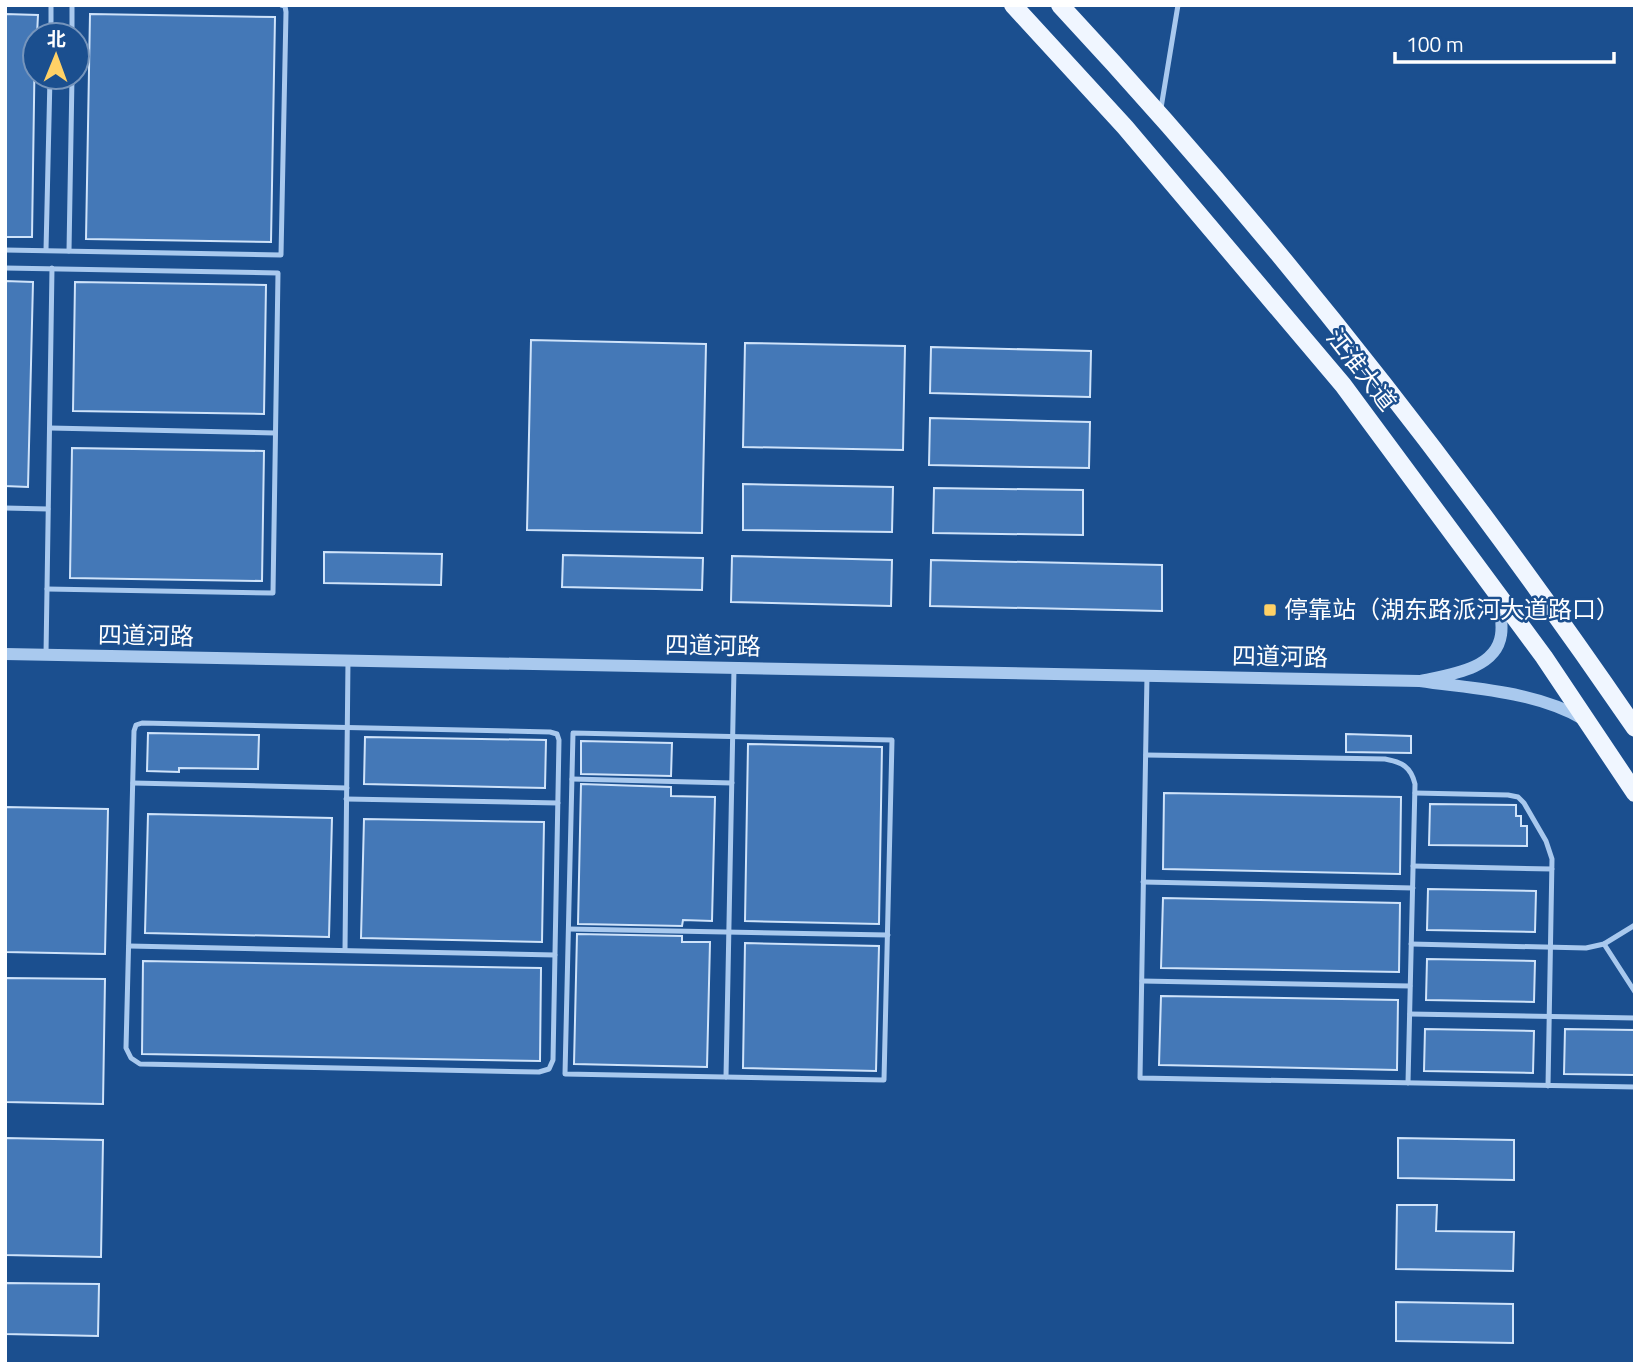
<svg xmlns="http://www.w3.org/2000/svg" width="1640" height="1369" viewBox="0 0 1640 1369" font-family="'Titillium Web','Noto Sans SC',sans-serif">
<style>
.building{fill:#4478b7;stroke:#cfe3fa;stroke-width:2}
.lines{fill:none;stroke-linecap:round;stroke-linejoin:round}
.service{stroke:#a9c9ee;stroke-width:5}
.tertiary{stroke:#a9c9ee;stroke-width:12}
.primary{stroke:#f0f6ff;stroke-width:18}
.poi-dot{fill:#ffd166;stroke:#1b4f8f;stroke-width:2.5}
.labels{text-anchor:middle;stroke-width:5;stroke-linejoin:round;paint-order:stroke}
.street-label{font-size:24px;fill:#fff;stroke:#1b4f8f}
.poi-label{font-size:24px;fill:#fff;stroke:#1b4f8f;text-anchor:start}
</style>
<rect width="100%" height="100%" fill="#1b4f8f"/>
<g class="building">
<polygon points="5,14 38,15 37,35 35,35 32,237 5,237"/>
<polygon points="90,14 275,17 271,242 86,239"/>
<polygon points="5,281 33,282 28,487 5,486"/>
<polygon points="75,282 266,285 264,414 73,411"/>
<polygon points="531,340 706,344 702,533 527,530"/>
<polygon points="745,343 905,346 903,450 743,447"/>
<polygon points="931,347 1091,351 1090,397 930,393"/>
<polygon points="930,418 1090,422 1089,468 929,465"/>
<polygon points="72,448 264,451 262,581 70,578"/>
<polygon points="743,484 893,487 892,532 743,530"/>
<polygon points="934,488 1083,490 1083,535 933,533"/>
<polygon points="324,552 442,554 441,585 324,583"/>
<polygon points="563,555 703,558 702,590 562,587"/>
<polygon points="732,556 892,560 891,606 731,602"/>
<polygon points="931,560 1162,565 1162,611 930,606"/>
<polygon points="148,733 259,735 258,769 179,768 179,772 147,771"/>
<polygon points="1346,734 1411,736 1411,753 1346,752"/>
<polygon points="365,737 546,740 545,788 364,784"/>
<polygon points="581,741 672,743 671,776 581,774"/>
<polygon points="748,744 882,747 879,924 745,921"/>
<polygon points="581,784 671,787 671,796 715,797 712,921 683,920 682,926 578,924"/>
<polygon points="1164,793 1401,797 1400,874 1163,869"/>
<polygon points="1430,804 1516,805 1516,816 1521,816 1521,826 1527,826 1527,846 1429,845"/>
<polygon points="5,807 108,809 105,954 5,952"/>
<polygon points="148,814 332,818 329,937 145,933"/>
<polygon points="364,819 544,822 542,942 361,938"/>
<polygon points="1428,889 1536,891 1535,932 1427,930"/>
<polygon points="1163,898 1400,903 1399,972 1161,968"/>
<polygon points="577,934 682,936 682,942 710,942 707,1067 574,1064"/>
<polygon points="745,943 879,946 876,1071 743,1068"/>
<polygon points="1427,959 1535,961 1534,1002 1426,1000"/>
<polygon points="143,961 541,968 540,1061 142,1054"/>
<polygon points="5,978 105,979 103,1104 5,1102"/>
<polygon points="1161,996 1398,1000 1397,1070 1159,1065"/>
<polygon points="1425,1029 1534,1031 1533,1073 1424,1071"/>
<polygon points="1565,1029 1635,1030 1635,1075 1564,1074"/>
<polygon points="5,1138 103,1140 101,1257 5,1255"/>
<polygon points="1398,1138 1514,1140 1514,1180 1398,1178"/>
<polygon points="1397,1205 1437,1205 1436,1231 1514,1232 1513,1271 1396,1269"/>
<polygon points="5,1283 99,1284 98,1336 5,1334"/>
<polygon points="1396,1302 1513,1304 1513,1343 1396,1341"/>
</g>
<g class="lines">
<g class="service">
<polyline points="51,35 51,5"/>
<polyline points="72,35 72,5"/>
<polyline points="1161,108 1178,5"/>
<polyline points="5,250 281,255 286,12 285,6 281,5"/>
<polyline points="46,250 50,77"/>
<polyline points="69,251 72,77"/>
<polyline points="5,268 278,273 273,593 47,589"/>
<polyline points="50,428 275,433"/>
<polyline points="5,508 48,509"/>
<polyline points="46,654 52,268"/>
<polyline points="1147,675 1140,1078 1635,1087"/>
<polygon points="142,723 550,732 557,734 559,740 553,1060 549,1069 539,1072 140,1064 131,1058 126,1048 134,731 136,725"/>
<polygon points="573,733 892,740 884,1080 565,1074"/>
<path d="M1146,755L1385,759C1402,762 1411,767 1415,784L1408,1083"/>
<polyline points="572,779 732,783"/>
<polyline points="133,783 347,788"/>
<polyline points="1415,793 1508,795 1518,797 1524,803 1546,841 1552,859 1548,1086"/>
<polyline points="346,799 558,803"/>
<polyline points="1413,866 1552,869"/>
<polyline points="1143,882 1413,888"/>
<polyline points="569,929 888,935"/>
<polyline points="1411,944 1586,948 1604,944 1635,925"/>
<polyline points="1604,944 1635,992"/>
<polyline points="129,946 555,955"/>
<polyline points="345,950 348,660"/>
<polyline points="1142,981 1410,986"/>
<polyline points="1410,1014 1635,1018"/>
<polyline points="726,1077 734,668"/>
</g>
<g class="tertiary">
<path d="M1498,597C1500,609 1503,623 1501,635C1496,670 1447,675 1420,681C1474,689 1535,691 1583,719"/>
<polyline points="5,654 1420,681"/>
</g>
<g class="primary">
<polyline points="1013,5 1125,127 1343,385 1544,657 1635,793"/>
<path d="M1060,5C1270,230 1461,474 1635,728"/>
</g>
</g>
<rect class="poi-dot" x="1263" y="603" width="14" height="14" rx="3.5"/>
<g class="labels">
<g class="street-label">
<text transform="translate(1361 370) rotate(52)" y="8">江淮大道</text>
<text transform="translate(146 636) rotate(1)" y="8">四道河路</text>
<text transform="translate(713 646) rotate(1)" y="8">四道河路</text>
<text transform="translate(1280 657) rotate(1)" y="8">四道河路</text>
</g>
<g class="poi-label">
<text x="1284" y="618">停靠站（湖东路派河大道路口）</text>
</g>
</g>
<rect width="1640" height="1369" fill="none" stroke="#ffffff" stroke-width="14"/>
<g transform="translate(56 56) rotate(1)"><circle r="33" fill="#1b4f8f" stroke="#7695bc" stroke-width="2"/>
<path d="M0-5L12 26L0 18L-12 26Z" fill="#ffd166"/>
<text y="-10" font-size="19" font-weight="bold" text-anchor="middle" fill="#ffffff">北</text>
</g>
<path d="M1395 52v10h219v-10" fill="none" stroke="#ffffff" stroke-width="3.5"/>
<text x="1406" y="52" font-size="21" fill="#ffffff" stroke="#1b4f8f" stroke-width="5" paint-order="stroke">100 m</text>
</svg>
